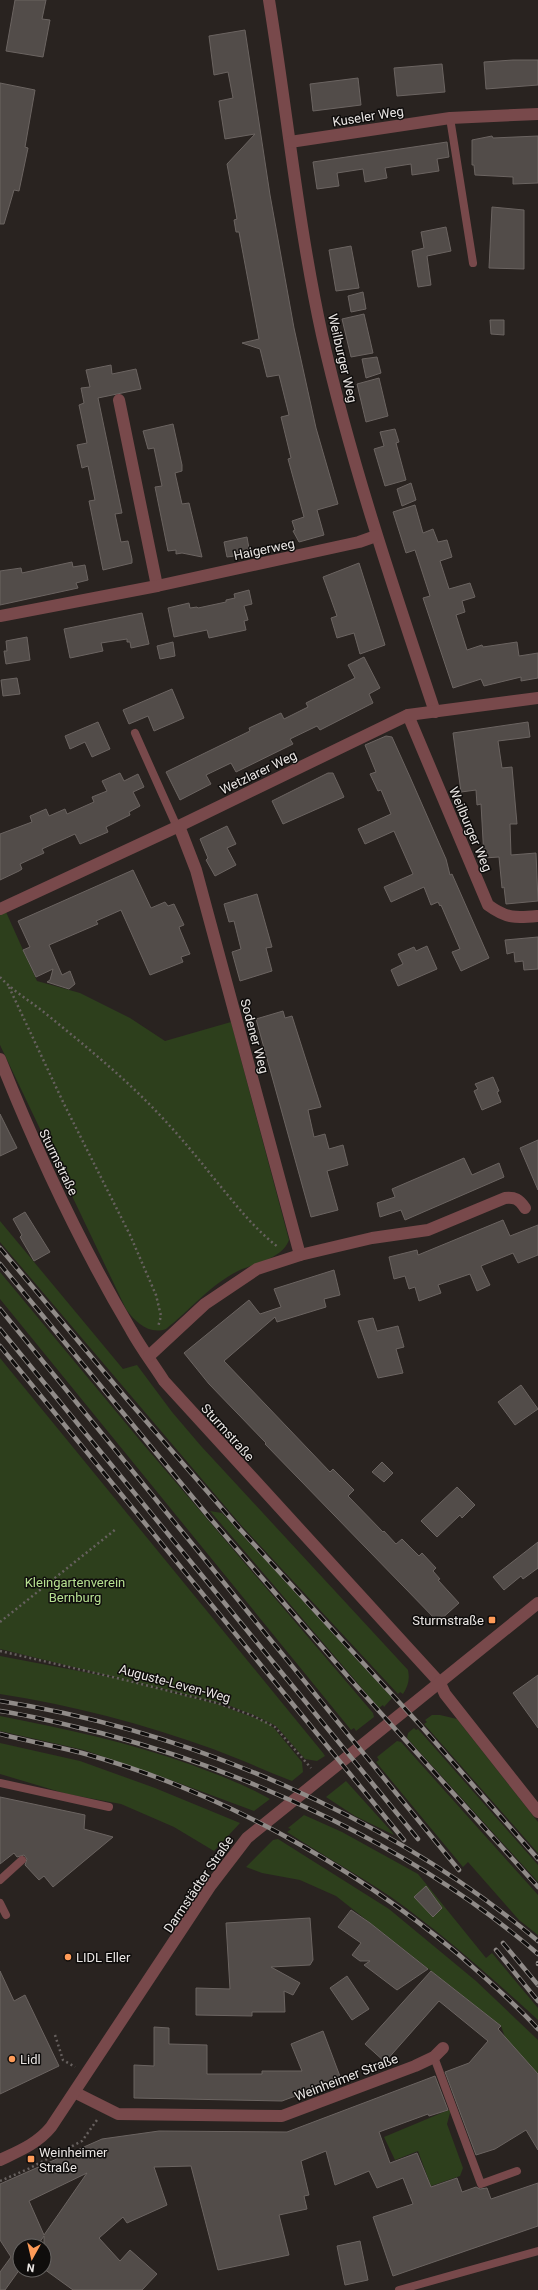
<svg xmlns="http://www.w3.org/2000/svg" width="538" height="2290" viewBox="0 0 538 2290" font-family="Roboto,sans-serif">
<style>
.green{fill:#2d3f1c}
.building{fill:#524c49;stroke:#6b6461;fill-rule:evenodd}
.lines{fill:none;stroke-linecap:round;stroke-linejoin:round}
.path{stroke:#67615f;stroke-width:2.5;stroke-dasharray:2 3;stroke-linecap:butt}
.lane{stroke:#78494b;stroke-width:8}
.street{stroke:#78494b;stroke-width:12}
.rail-casing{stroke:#908b88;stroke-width:4.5}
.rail{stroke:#0f0d0c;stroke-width:3;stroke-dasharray:9;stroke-linecap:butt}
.poi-dot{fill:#fe9b58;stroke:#0f0d0c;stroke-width:1.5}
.labels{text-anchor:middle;stroke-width:3;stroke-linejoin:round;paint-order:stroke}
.street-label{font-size:13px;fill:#eae6e4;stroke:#0f0d0c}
.park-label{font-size:13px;fill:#b6e091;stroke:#0f0d0c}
.poi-label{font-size:13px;fill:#eae6e4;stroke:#0f0d0c;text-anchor:start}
</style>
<rect width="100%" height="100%" fill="#292320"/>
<g class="green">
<path d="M6,912L37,981L80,993L130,1018L165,1041L231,1022L289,1240C282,1259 255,1263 238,1271C210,1285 190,1310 166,1329C149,1335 135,1322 126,1309L0,1045V915Z"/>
<path d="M0,1221L123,1369L137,1365L172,1412L201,1446L408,1670C410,1680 408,1686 403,1694L400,1692L398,1694L241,1525L0,1242Z"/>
<polygon points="0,1272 143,1444 373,1713 374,1717 356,1731 354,1728 351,1730 0,1299"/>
<polygon points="0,1358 323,1753 325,1756 317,1761 305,1759 276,1726 256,1716 228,1705 0,1649"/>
<polygon points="210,1511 222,1513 392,1698 384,1707 383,1705 379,1708"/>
<path d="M0,1656L121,1679L217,1704L266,1722L274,1728L302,1762L303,1772L292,1781C266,1771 240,1759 213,1749C144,1724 72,1705 0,1694Z"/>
<polygon points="432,1715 440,1715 457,1719 538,1822 538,1853 424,1724 427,1722 425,1720"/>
<path d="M0,1716C67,1729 127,1742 192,1765C218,1775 246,1785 270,1799L254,1811L160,1776L84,1750L0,1731Z"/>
<polygon points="414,1728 416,1730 418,1729 538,1865 538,1882 407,1738 408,1733"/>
<polygon points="397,1741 401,1742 538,1895 538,1935 519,1920 468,1862 463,1867 376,1762 379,1760 377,1757"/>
<polygon points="0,1743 80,1761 155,1788 240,1823 214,1851 174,1827 121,1804 67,1794 0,1774"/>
<polygon points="346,1781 392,1832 394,1835 355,1816 326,1797"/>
<path d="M304,1815L342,1832L418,1874L486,1958L492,1953L538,2008V2020C491,1977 443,1934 391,1897C357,1874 321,1854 287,1832L291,1829L288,1828Z"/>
<polygon points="278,1839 389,1909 476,1981 538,2040 538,2074 505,2037 501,2026 336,1896 300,1880 262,1873 246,1867 273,1840"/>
<polygon points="451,2109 447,2124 463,2168 460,2176 431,2186 418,2151 395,2160 384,2137"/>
</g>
<g class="building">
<polygon points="15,0 46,0 42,19 50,20 43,57 6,51"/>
<polygon points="245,30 270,195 294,328 316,428 338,504 317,510 324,535 299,542 293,531 295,530 292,521 304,517 288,459 291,458 281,417 289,415 279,375 267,377 260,349 242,343 259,339 239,232 236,232 234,220 237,219 227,164 255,134 225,139 219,101 233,98 228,72 214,75 209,36"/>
<polygon points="513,60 538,60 538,85 486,89 484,62"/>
<polygon points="442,64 445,92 397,96 394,68"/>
<polygon points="358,78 361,105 313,111 310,84"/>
<polygon points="0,83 35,90 25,147 28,148 19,191 14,190 4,224 0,224"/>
<polygon points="492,136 493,138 538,136 538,183 513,184 513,177 475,175 474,165 472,165 472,140"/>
<polygon points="447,142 449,157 437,159 439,171 412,175 411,164 385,168 387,178 365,182 363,169 337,173 339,186 317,189 313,162"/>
<polygon points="492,207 524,210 524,269 489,268"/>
<polygon points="446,227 451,251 427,256 431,285 418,287 412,251 424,248 421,232"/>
<polygon points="351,246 359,288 336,291 329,250"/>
<polygon points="363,292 366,309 351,312 348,296"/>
<polygon points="364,314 373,353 351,357 342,319"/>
<polygon points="490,320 504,320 504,335 491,334"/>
<polygon points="377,357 381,373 366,378 362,359"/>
<polygon points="111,365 112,374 136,369 141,389 98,398 122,513 115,514 121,542 128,541 132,559 132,563 103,570 89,501 95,500 88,466 82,468 77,445 87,443 79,405 84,403 81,388 90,387 86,370"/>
<polygon points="379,378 388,416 366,422 357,384"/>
<polygon points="173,424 182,465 182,471 175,473 182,504 189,503 202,557 182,553 176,554 176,550 168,551 155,487 162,486 154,448 148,449 143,431"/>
<polygon points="395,429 399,442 396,443 406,480 385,486 374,449 384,446 380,432"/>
<polygon points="411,483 416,500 402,506 397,489"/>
<polygon points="415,505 423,533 433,529 438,542 447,540 452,557 440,561 449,589 470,583 475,597 462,601 465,612 456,615 467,650 482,645 483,647 517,642 519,656 538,653 538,678 521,681 521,677 484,686 481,679 453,688 423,598 430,596 415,550 406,553 393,512"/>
<polygon points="247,537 250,554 227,557 224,542"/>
<polygon points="72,562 73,567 85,565 88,580 76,583 78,588 0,605 0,571 21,568 22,573"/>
<polygon points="359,563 385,645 360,654 354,633 337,638 331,618 337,616 323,577"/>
<polygon points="249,590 252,604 244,606 248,620 244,621 246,630 209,638 207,630 174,637 168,608 189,603 190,608 197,607 198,608 226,602 226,600 235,598 234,594"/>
<polygon points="142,613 149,644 131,648 130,642 127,642 127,639 101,643 103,651 70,658 64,629"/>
<polygon points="27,637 30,660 6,664 4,651 7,651 6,641"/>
<polygon points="173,642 175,656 160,659 157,646"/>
<polygon points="364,657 380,688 369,694 373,703 320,730 317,726 290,739 293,744 236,772 231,763 206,775 211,784 180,800 166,772 250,731 249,728 281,713 284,719 308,707 306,703 355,678 348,665"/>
<polygon points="17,678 20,694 3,696 1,680"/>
<polygon points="172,689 184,718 154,731 148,716 129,724 123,710"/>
<polygon points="98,722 110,749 92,757 85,742 70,749 65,736"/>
<polygon points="528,722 530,737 498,741 502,768 512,767 517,824 510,824 511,855 536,853 538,901 506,904 504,887 502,888 499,857 484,858 481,804 477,805 476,790 461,792 453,733"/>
<polygon points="386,736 392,737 410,777 446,859 450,875 452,874 489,958 461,971 452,952 460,949 441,905 440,906 438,902 431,905 424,887 391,902 384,887 413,874 394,831 365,844 358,829 391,814 381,790 378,791 370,774 376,772 365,745"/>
<polygon points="120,773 124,781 138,774 144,787 133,792 140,806 129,812 130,815 106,827 108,832 80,844 75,834 42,849 44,853 20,864 22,869 19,871 0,880 0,834 32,822 30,816 46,809 49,816 65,809 67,814 94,802 92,797 107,791 102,781"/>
<polygon points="328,773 333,773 344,797 283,824 272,801"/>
<polygon points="227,826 236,844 227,848 236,865 215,876 206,860 208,858 200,839"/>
<polygon points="133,870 151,908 165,902 168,906 174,904 184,925 179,927 180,930 190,954 181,957 183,962 150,975 121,910 96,921 98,924 49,945 62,975 70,971 75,984 69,989 47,982 50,980 53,969 36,977 23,950 30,947 18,921"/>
<polygon points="257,894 272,947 266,948 272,971 240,981 232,952 241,949 234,921 229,922 224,904"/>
<polygon points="538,937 538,969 524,970 523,961 515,962 514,952 507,954 505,940"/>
<polygon points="427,946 437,969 398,986 391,970 403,964 398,954 414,947 416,951"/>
<polygon points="283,1011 285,1018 292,1016 321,1107 308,1110 314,1137 325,1134 329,1149 343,1145 348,1165 327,1171 338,1210 311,1217 256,1019"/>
<polygon points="493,1077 499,1091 497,1092 501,1102 482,1110 474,1091 478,1089 475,1084"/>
<polygon points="0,1114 17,1148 0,1156"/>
<polygon points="538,1140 538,1190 520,1148"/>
<polygon points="464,1158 472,1175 499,1163 504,1177 405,1220 401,1210 380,1217 377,1203 395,1197 392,1189"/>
<polygon points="25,1212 50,1252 34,1261 20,1237 22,1235 13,1219"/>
<polygon points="503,1220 510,1236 538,1225 538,1255 518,1263 513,1253 481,1266 490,1285 477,1291 470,1274 438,1285 441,1293 419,1301 415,1287 409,1289 405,1276 394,1279 389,1257 417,1250 418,1255"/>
<polygon points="334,1270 340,1295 324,1299 326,1307 277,1322 275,1317 224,1361 330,1472 333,1469 354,1490 348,1496 383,1532 384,1531 396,1544 402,1539 419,1556 422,1553 436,1568 433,1571 440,1579 438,1580 459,1603 438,1622 265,1444 266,1443 209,1384 184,1353 249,1300 260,1314 281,1307 274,1289"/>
<polygon points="373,1318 377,1331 398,1326 404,1347 396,1349 403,1373 378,1378 358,1321"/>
<polygon points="521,1385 538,1409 515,1425 498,1402"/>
<polygon points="382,1462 393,1473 384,1482 372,1472"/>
<polygon points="457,1487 475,1505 462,1518 460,1515 437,1537 421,1521"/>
<polygon points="538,1542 538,1568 523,1579 521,1576 504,1590 493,1577"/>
<polygon points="538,1675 538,1728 513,1693"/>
<polygon points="0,1797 85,1815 84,1829 113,1837 53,1887 44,1876 39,1880 25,1865 27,1859 24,1855 17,1857 14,1853 0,1864"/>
<polygon points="426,1886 442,1908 433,1917 414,1897"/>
<polygon points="351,1910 370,1923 428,1969 397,1990 364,1965 370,1961 360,1961 352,1955 361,1943 338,1927"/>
<polygon points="310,1918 313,1960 310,1965 271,1967 300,1983 293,1995 284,1991 285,2012 252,2012 252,2016 196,2015 196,1988 230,1989 226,1923"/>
<polygon points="0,1971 14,2001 25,1995 59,2066 0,2094"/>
<polygon points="431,1971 501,2026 498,2029 538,2074 538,2150 526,2130 495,2149 476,2155 445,2072 469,2063 488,2041 439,2001 385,2062 365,2044"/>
<polygon points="347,1976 369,2009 352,2020 330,1988"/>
<polygon points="154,2027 169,2028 169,2044 207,2045 207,2074 262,2074 262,2071 302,2071 291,2044 323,2031 341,2079 282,2101 134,2098 134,2065 154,2066"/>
<path d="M435,2076L448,2110L429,2116L428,2114L379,2132L390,2163L417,2153L431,2187L457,2178L462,2192L476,2187L480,2189L487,2188L491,2199L538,2183V2226L393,2276L373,2217L413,2204L403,2178L377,2188L369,2171L335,2185L326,2151L301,2161L309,2195L304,2196L307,2209L279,2215L289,2255L218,2270L191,2166L154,2167L167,2205L127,2223L123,2217L99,2238L120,2261L130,2250L157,2274L142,2290H73L44,2269V2236L37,2246H20V2269L5,2290H0V2272L11,2257L0,2240V2184L102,2139L159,2131L287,2132ZM87,2173L44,2235L29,2201Z"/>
<polygon points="360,2241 368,2280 345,2285 337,2246"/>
</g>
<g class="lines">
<g class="path">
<path d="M0,977C13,991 30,1001 45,1013C77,1039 109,1065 139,1094C165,1119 190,1148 212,1176C233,1201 252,1227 278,1247"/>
<polyline points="9,987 64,1104 130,1235 156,1295 161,1316 158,1327"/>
<polyline points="0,1622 116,1529"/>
<polyline points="0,1651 121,1679 217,1703 251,1715 275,1727 311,1768"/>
<polyline points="55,2035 63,2060 75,2067"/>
<polyline points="0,2181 28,2169 82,2141 97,2120"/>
</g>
<g class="lane">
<polyline points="450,118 473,263"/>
<polyline points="135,733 177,827"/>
<polyline points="0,1783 109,1807"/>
<polyline points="0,1880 22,1860"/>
<polyline points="0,1903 6,1915"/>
<polyline points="434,2057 481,2184 517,2171"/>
<polyline points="399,2290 538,2251"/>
</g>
<g class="street">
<path d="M269,0C287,111 298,225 322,335C351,463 393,587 435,712"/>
<polyline points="290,142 450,118 538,114"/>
<polyline points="119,400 157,586"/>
<polyline points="0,616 157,586 359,542 376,536"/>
<path d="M408,715L488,905C507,919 516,918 538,916"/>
<polyline points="179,826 196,870 300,1255"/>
<polyline points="0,909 179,826 408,715 538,698"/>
<path d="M0,1059C37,1152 80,1244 131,1330C141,1348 153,1364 164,1381L440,1683L445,1694L538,1812"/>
<path d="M149,1356L205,1304L257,1269L300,1255L372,1238L428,1230L505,1198C515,1197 519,1199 525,1208"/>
<polyline points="76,2093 118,2114 282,2116 415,2066 434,2057 443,2048"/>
<path d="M0,2160C19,2151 37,2144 51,2127L211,1885L247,1838L538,1603"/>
</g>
<g class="rail-casing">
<g id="rail">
<polyline points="0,1248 126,1398 239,1528 421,1726 538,1859"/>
<polyline points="0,1264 209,1517 350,1679 538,1887"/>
<polyline points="0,1309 459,1870"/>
<polyline points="0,1329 418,1839"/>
<polyline points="0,1346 404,1840"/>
<path d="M0,1701C190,1731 391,1817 538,1941"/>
<path d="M0,1711C34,1716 67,1725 101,1733C253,1773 418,1850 538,1954"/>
<path d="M0,1734C27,1741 55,1746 82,1753C217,1790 352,1865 458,1954C485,1978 514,2002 538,2029"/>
<polyline points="503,1943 538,1985"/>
<polyline points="496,1950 538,2001"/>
<polyline points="538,1963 538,1964"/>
</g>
</g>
<use href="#rail" class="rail"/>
</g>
<g class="poi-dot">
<rect x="488" y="1616" width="8" height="8" rx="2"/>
<circle cx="68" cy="1957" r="4"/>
<circle cx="12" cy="2059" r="4"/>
<rect x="27" y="2155" width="8" height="8" rx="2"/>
</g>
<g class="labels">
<g class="street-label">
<text transform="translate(368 116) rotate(-9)" y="5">Kuseler Weg</text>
<text transform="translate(343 358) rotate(77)" y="5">Weilburger Weg</text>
<text transform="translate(264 549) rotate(-12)" y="5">Haigerweg</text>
<text transform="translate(258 772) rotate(-26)" y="5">Wetzlarer Weg</text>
<text transform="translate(471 829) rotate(67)" y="5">Weilburger Weg</text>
<text transform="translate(255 1036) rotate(75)" y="5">Sodener Weg</text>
<text transform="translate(59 1162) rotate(64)" y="5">Sturmstraße</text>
<text transform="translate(228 1432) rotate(48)" y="5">Sturmstraße</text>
<text transform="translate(175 1683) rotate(15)" y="5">Auguste-Leven-Weg</text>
<text transform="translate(198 1884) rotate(-56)" y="5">Darmstädter Straße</text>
<text transform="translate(346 2077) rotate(-21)" y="5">Weinheimer Straße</text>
</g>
<g class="park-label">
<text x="75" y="1587">Kleingartenverein<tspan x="75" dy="15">Bernburg</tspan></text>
</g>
<g class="poi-label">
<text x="484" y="1625" text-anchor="end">Sturmstraße</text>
<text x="76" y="1962">LIDL Eller</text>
<text x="20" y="2064">Lidl</text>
<text x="39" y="2157">Weinheimer<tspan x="39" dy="15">Straße</tspan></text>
</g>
</g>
<g transform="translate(32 2258) rotate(188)"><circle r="19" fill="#0f0d0c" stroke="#676462"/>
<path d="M0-3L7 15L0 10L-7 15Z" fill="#fe9b58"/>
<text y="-6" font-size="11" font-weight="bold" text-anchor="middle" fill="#eae6e4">N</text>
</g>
</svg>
